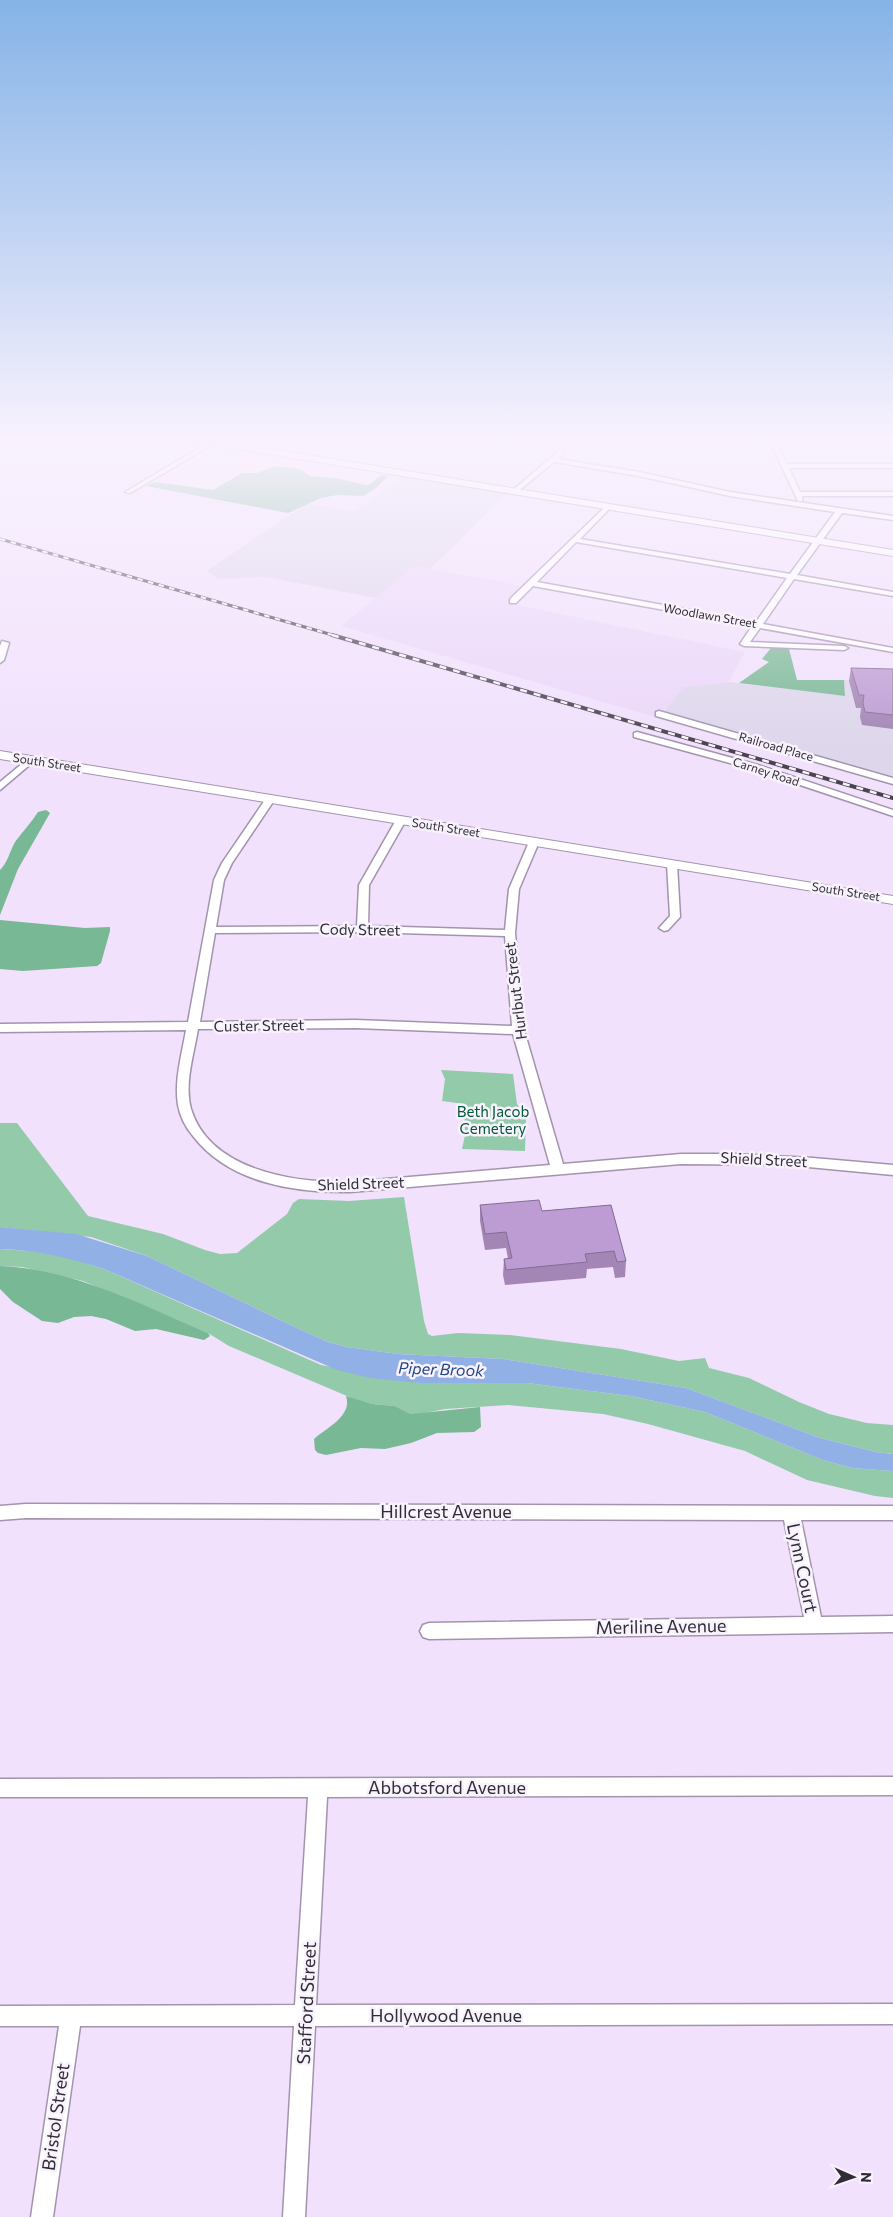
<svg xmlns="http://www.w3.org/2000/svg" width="893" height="2217" viewBox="0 0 893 2217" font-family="Commissioner,sans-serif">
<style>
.commercial{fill:#ded6eb}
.built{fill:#ebd7f9}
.green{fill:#93caaa}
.forest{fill:#78b894}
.water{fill:#91b1e6}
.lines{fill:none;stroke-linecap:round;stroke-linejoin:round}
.street-casing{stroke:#a294ad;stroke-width:3}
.secondary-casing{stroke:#a294ad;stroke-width:2}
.street{fill:#fff;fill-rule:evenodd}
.secondary{fill:#fff;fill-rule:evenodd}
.rail-far1-casing{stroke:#49424f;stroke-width:3}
.rail-casing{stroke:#49424f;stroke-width:4}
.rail-far1{stroke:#f8f2fd;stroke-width:2;stroke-dasharray:5.5;stroke-linecap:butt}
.rail{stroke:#f8f2fd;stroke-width:2.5;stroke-dasharray:7;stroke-linecap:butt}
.wall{fill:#a386b5}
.building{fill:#bd9cd3;stroke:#846d94}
.labels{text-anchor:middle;stroke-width:5;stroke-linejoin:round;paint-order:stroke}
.far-street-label{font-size:12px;fill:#322c37;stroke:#f8f2fd}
.street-label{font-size:15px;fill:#322c37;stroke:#f8f2fd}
.park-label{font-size:15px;fill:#035836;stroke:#f8f2fd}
.water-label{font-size:16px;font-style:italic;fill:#224786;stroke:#f8f2fd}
.near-street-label{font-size:18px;fill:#322c37;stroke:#f8f2fd}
</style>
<rect width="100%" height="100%" fill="#f1e1fc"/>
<g class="commercial">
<polygon points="403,476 508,492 430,569 415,566 376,598 266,577 219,579 207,571 306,504 355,511"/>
<polygon points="844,680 893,680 893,779 659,718 683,687 729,682 845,696"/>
</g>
<polygon class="built" points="415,566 532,588 517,605 745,652 728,682 683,687 659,718 341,626"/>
<g class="green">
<polygon points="441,1070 513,1074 517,1104 526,1117 525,1151 462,1149 465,1135 464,1104 442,1101 445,1079"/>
<polygon points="0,1123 17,1123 88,1216 163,1234 205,1250 220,1254 237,1253 287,1214 293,1203 299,1199 349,1201 404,1197 424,1321 428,1334 432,1336 458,1333 510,1335 621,1349 679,1361 705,1358 709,1368 749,1378 799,1402 829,1414 867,1423 893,1425 893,1454 876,1452 820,1438 686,1388 503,1359 398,1354 347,1347 328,1342 299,1329 147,1256 91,1237 0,1227"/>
<polygon points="0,1249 44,1252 66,1257 104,1269 321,1365 420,1383 527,1383 631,1396 705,1412 823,1460 852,1468 893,1471 893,1498 875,1496 807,1480 745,1451 648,1424 603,1414 508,1405 445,1409 420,1414 411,1414 395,1406 372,1404 354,1399 229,1346 208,1333 83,1281 22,1267 0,1266"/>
</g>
<g class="forest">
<polygon points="275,466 300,469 310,476 336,478 365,485 370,484 382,475 388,476 376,488 363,496 337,495 321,498 288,513 146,486 155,482 213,490 242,473 257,473"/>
<polygon points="771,648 789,649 797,680 844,680 845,696 739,683 769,662 762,659"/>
<path d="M46,810L50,813L18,869L0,915V870C8,862 9,853 15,842C22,832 31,823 38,812Z"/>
<polygon points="0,920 85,928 110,927 110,931 101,963 97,966 23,971 0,969"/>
<path d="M0,1266C74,1269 141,1305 208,1333L210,1336L204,1340L156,1329L135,1331L106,1319L91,1316L74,1317L58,1323L42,1321L13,1302L0,1289Z"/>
<path d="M346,1396L372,1404L395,1406L411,1414L480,1407L481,1427L474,1432L437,1433L411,1443L385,1449L361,1448L326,1455L318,1453L315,1450L314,1439C326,1428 353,1416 346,1396Z"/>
</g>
<path class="water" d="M0,1227L76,1234L147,1256L299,1329L328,1342L347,1347L398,1354L503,1359L686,1388L820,1438L876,1452L893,1454V1471L852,1468L823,1460L705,1412L631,1396L527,1383H420L370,1378L337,1370L104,1269C69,1258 37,1250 0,1249Z"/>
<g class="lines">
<g class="street-casing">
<g id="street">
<path d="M556,437H562L565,452L558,459L639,472L730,492L893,516V520L842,513L797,575L893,592V596L794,579L763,624L893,648V652L760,628L750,642L844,646L848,648L844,650L744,646L740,644L752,626L533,586L516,603H510V599L607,505L612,506L580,539L790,574L835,512L730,496L639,476L554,462L517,492H513V490L559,451ZM576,542L787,578L756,622L537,582Z"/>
<polygon points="768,437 774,437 787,464 893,464 893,468 789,468 800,492 893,492 893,496 802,496 802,501 798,501"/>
<polygon points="213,440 215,443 130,493 125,492"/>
<polygon points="2,641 9,643 4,660 0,663 0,646"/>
<polygon points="659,711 893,778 893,784 656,716 656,712"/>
<polygon points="637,732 758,765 893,810 893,816 752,769 634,737 634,733"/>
<polygon points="30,757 35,760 33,762 0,790 0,782"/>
<path d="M270,796L275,799L232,863L224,880L216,927L357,926L359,885L396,820L401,817L406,820L369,885L368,926L505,930L509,889L529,842L534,839L538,840L539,842L519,889L515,933L524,1030L563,1164L681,1154H734L813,1158L893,1165V1175L787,1165L681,1164L350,1192C295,1193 229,1183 193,1136C186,1128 180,1116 178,1105C174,1080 182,1054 186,1030L0,1032V1024L188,1022L214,880L222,863L267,797ZM362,932L505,936L512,1026L356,1020L200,1022L215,933ZM356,1028L513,1034L550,1165L350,1182C295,1183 210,1171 191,1109C184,1084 194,1054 198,1029Z"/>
<polygon points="672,861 677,864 680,917 668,930 664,931 659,928 670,916 667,864"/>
<polygon points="26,1504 893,1506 893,1520 801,1520 821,1617 893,1616 893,1632 429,1639 423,1637 420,1631 423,1625 429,1623 804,1617 784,1520 26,1518 0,1520 0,1506"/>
<polygon points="893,1777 893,1795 327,1797 316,2005 893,2004 893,2024 315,2026 305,2217 283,2217 294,2026 80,2026 53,2217 31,2217 59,2026 0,2026 0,2006 295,2005 308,1797 0,1797 0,1779"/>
</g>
</g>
<g class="secondary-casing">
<g id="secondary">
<polygon points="178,437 197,437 893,550 893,556 182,440"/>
<polygon points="0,751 893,896 893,904 0,759"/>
</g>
</g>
<use href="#street" class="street"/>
<use href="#secondary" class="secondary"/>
<g class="rail-far1-casing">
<polyline id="rail-far1" points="0,539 336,636"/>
</g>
<g class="rail-casing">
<polyline id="rail" points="332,635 893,798"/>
</g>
<use href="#rail-far1" class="rail-far1"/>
<use href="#rail" class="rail"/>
</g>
<g class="wall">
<polygon points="851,668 893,669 893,729 862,725 860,717 861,708 856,708 849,681"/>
<polygon points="480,1205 542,1211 611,1205 626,1261 625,1277 615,1278 613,1267 587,1269 586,1278 505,1285 503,1275 504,1259 508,1259 506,1248 485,1250 480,1221"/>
</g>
<g class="building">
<polygon points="851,668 893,669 893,715 865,712 863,703 864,695 859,695"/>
<polygon points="539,1200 542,1211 611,1205 626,1261 617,1262 614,1251 585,1254 587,1262 506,1270 504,1259 512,1258 506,1232 485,1234 480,1205"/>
</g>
<linearGradient id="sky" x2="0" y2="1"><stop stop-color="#85b3e7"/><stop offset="0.59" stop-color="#f9f2fe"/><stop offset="1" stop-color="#f9f2fe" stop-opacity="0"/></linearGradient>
<rect width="893" height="747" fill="url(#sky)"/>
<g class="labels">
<g class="far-street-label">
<text transform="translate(710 616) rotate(10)" y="4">Woodlawn Street</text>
<text transform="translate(776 747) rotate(16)" y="4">Railroad Place</text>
<text transform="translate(47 763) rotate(9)" y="4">South Street</text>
<text transform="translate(766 772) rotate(18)" y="4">Carney Road</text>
<text transform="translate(446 828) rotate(9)" y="4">South Street</text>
<text transform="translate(846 892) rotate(9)" y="4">South Street</text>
</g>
<g class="street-label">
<text transform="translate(360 930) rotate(1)" y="5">Cody Street</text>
<text transform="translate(516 991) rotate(-97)" y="5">Hurlbut Street</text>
<text transform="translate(259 1026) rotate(-1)" y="5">Custer Street</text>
<text transform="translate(764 1160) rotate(3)" y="5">Shield Street</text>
<text transform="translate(361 1184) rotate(-2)" y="5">Shield Street</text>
</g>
<g class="park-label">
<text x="493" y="1117">Beth Jacob<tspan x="493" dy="17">Cemetery</tspan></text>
</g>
<g class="water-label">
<text transform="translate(441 1369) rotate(2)" y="6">Piper Brook</text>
</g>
<g class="near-street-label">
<text x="446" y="1518">Hillcrest Avenue</text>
<text transform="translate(802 1568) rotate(78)" y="6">Lynn Court</text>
<text transform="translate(661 1627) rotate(-1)" y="6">Meriline Avenue</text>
<text x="447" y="1794">Abbotsford Avenue</text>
<text transform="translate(307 2003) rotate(-87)" y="6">Stafford Street</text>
<text x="446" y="2022">Hollywood Avenue</text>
<text transform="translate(56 2117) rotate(-82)" y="6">Bristol Street</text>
</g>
</g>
<g transform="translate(853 2177) rotate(92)" stroke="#f8f2fd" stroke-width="4" paint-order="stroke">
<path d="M0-4L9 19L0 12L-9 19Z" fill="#322c37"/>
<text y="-8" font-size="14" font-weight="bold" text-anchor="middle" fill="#322c37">N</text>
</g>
</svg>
